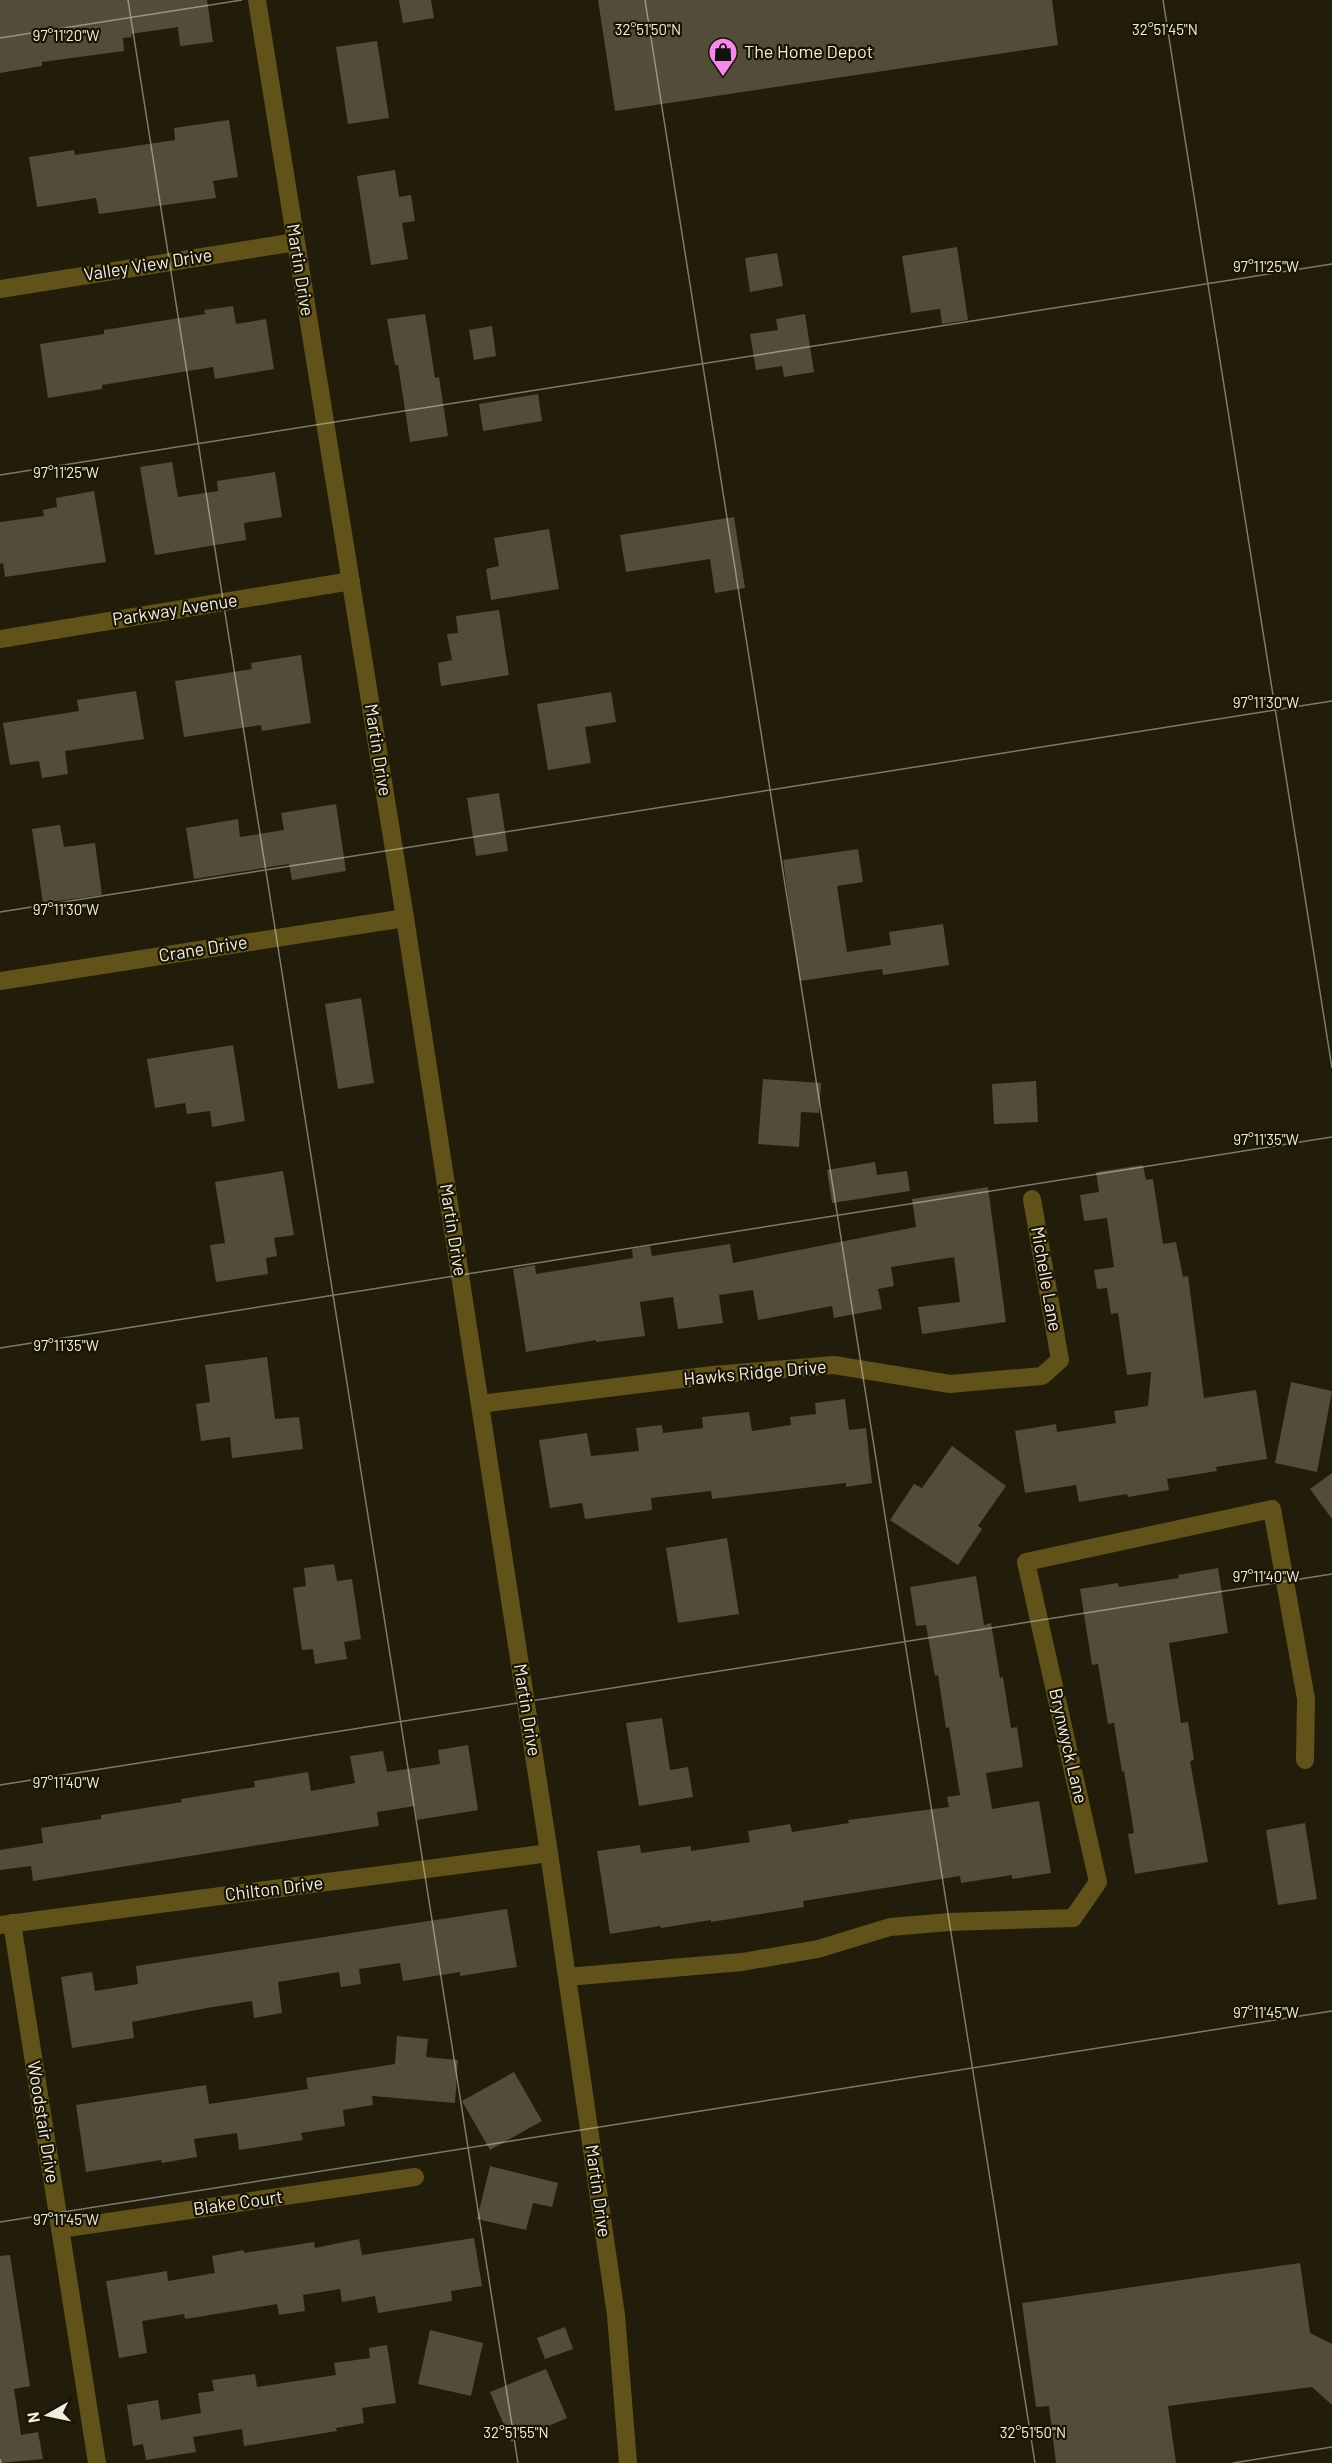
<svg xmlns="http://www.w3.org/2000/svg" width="1332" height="2463" viewBox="0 0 1332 2463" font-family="Barlow,sans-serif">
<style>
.building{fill:#524c38}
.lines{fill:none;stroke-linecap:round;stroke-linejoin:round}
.minor{stroke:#61521a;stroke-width:18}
.tertiary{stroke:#61521a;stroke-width:18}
.ticks{fill:none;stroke:#f0ede1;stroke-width:1.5;stroke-opacity:0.45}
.labels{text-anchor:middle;stroke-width:4.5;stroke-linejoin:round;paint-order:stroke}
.poi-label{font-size:18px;fill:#f0ede1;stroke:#191403;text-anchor:start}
.street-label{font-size:18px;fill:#f0ede1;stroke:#191403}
.ticks-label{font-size:15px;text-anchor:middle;fill:#f0ede1;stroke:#191403;stroke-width:4.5;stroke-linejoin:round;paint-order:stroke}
</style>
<rect width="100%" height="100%" fill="#221d0b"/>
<g class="building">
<polygon points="0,0 207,0 213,42 180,46 178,27 131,34 132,37 123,38 124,51 42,62 42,66 0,73"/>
<polygon points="399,0 431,0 434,18 403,23"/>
<polygon points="598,0 1052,0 1058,45 615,111"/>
<polygon points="377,41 389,118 348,124 336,47"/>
<polygon points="229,120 238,177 213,181 216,198 99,214 96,198 37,207 29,157 74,150 75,155 175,140 174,128"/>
<polygon points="395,170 399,197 411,195 415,221 402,223 408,259 371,265 357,176"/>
<polygon points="957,247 968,320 942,324 940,309 911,313 902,256"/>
<polygon points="777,253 783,286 750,292 745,258"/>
<polygon points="233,306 236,324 266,319 274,369 215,379 213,367 102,385 102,389 48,398 40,344 104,334 104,330 205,314 204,310"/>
<polygon points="425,314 435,378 439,377 448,436 410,442 398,365 395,365 387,319"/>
<polygon points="805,314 814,372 784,377 782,366 756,370 750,334 778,330 776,319"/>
<polygon points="492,326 496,356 474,360 469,330"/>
<polygon points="538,394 542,421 483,431 479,404"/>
<polygon points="172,462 178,497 218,491 217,481 275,472 282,517 244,523 246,540 155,555 140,467"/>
<polygon points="94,491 106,562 5,577 3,563 0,564 0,522 44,516 43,510 57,507 56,498"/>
<polygon points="734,517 745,588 715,593 710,559 626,572 620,535"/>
<polygon points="549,529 559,589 491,600 486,569 499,566 494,538"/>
<polygon points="499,610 509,675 441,686 438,663 452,660 447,634 458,633 456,616"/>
<polygon points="301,655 311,723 262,731 261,725 184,737 175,681 252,669 251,663"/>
<polygon points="136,691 144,739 65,751 68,774 42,778 39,761 10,765 3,723 79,711 77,700"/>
<polygon points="611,692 616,722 585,727 591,763 548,770 537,704"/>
<polygon points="499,793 508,851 476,856 467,798"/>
<polygon points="336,804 346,871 292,880 289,864 194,879 186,828 238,819 240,837 284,830 281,813"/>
<polygon points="60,825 64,847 95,843 102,895 43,903 32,829"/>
<polygon points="858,849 863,882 837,886 847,952 891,945 889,932 943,924 949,965 883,975 882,969 800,981 783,860"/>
<polygon points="361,998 374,1083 338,1089 325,1004"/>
<polygon points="233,1045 245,1121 212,1127 210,1111 187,1114 185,1103 155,1108 147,1059"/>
<polygon points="763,1079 821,1083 819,1113 801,1112 799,1147 758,1144"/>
<polygon points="1036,1081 1038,1122 994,1124 992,1084"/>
<polygon points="875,1162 877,1175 907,1171 910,1191 832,1203 827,1170"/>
<polygon points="1143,1165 1146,1180 1153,1179 1163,1244 1176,1242 1183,1277 1188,1276 1204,1398 1256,1390 1267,1459 1216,1467 1217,1471 1167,1479 1169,1490 1128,1497 1127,1494 1079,1502 1076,1485 1025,1493 1015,1431 1056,1424 1057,1432 1116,1423 1114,1411 1148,1406 1151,1372 1127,1375 1118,1313 1111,1314 1107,1288 1097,1289 1094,1270 1114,1267 1107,1218 1084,1221 1080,1195 1099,1192 1096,1172"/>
<polygon points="283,1171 294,1235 274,1238 277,1256 266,1258 268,1274 216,1282 210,1245 225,1243 215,1182"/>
<polygon points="988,1187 1006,1322 922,1334 918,1307 960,1302 954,1257 891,1267 894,1286 878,1289 882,1309 834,1318 832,1306 758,1320 753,1290 719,1295 723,1323 678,1329 673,1297 640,1302 645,1336 596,1342 596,1340 526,1352 513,1269 535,1265 536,1274 633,1258 632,1249 650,1246 652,1256 730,1244 733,1263 916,1227 912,1199"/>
<polygon points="267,1357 275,1419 299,1417 303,1449 232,1458 230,1437 201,1441 196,1404 210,1402 205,1365"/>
<polygon points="1291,1382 1332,1391 1317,1472 1275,1463"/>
<polygon points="845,1399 849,1430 866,1428 872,1483 846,1487 846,1483 712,1499 711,1491 651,1498 652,1510 585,1519 582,1503 550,1508 539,1440 587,1433 591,1456 639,1451 636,1428 662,1425 663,1433 703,1428 702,1417 749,1412 752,1431 791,1425 790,1417 816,1414 815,1403"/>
<polygon points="952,1446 1006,1486 978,1526 982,1529 958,1565 890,1520 914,1484 922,1488"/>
<polygon points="1332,1473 1332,1519 1310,1489"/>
<polygon points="727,1538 739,1614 678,1623 666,1548"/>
<polygon points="334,1564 337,1581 352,1579 361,1639 344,1642 347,1659 315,1664 313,1649 302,1650 293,1588 306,1586 304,1568"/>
<polygon points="1218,1568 1228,1633 1169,1643 1181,1723 1188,1722 1194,1760 1190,1761 1208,1862 1135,1874 1128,1834 1134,1833 1124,1771 1122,1772 1114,1723 1108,1724 1098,1664 1092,1665 1080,1589 1118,1583 1119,1587 1179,1578 1178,1575"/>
<polygon points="976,1576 984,1625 991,1623 1000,1678 1003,1677 1011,1728 1017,1727 1023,1767 986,1773 992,1809 1039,1801 1051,1873 1012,1879 1012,1875 961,1883 960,1876 803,1901 804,1907 711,1922 711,1920 661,1928 660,1926 610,1934 597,1851 640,1845 641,1853 691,1846 691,1851 750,1842 748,1831 790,1824 792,1832 849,1823 848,1820 949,1807 947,1797 960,1795 949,1727 946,1728 938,1675 935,1676 926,1625 916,1626 910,1587"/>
<polygon points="662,1718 670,1770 688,1767 693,1797 639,1806 626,1723"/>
<polygon points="468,1745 478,1810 417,1820 415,1806 377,1812 379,1826 33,1881 31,1866 0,1870 0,1850 43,1843 41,1828 101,1819 101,1815 182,1802 181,1799 255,1787 254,1781 308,1772 311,1791 355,1783 350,1756 383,1751 387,1772 440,1764 438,1750"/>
<polygon points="1305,1823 1317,1899 1278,1905 1266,1830"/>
<polygon points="507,1909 517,1967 460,1976 460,1972 403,1981 400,1963 359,1969 361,1984 341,1987 339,1972 278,1982 282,2013 254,2018 252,2001 207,2008 132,2022 134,2038 72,2048 61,1977 92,1972 95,1991 138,1984 136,1966"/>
<polygon points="397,2036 428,2039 426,2057 458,2060 455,2103 372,2096 373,2105 343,2110 345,2126 301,2133 303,2140 239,2150 237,2133 194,2139 197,2157 162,2163 161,2160 86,2172 76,2105 206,2085 209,2104 308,2089 306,2078 395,2064"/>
<polygon points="514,2072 542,2121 490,2150 462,2101"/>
<polygon points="490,2166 558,2183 552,2207 533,2203 526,2230 477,2219"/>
<polygon points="474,2238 482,2286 451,2291 452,2301 378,2313 375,2296 342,2302 340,2289 303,2295 305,2311 279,2315 277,2304 185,2319 184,2314 142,2321 147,2353 119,2358 106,2281 167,2271 168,2281 215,2273 212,2256 244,2250 244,2253 314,2242 315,2248 359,2239 362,2255"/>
<polygon points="10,2255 30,2386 14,2389 21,2435 38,2432 43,2459 0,2463 0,2256"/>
<polygon points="1300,2263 1310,2333 1332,2344 1332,2405 1312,2387 1168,2406 1176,2463 1056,2463 1049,2406 1036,2407 1022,2303"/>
<polygon points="565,2327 573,2349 545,2359 537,2338"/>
<polygon points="430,2330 483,2343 471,2396 418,2384"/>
<polygon points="387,2345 396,2403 362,2408 364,2423 336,2428 337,2431 244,2446 242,2429 193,2437 196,2452 146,2460 143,2444 133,2446 127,2405 158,2400 161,2420 201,2413 198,2393 214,2391 212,2380 255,2374 257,2387 336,2375 334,2363 370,2358 369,2348"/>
<polygon points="546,2369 567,2418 511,2442 490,2392"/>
</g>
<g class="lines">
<g class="minor">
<polyline points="0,289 296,242"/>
<polyline points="0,639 351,581"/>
<polyline points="480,1404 713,1375 834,1365 950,1384 1042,1376 1060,1360 1032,1199"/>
<polyline points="12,1923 97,2463"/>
<polyline points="0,1925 549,1853"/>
<polyline points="567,1977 742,1962 818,1949 890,1927 950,1922 1073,1918 1098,1882 1026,1562 1272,1509 1306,1699 1305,1760"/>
<polyline points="60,2229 415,2177"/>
</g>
<g class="tertiary">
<polyline points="257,0 405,918 549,1853 616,2315 628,2463"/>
<polyline points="0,981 405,918"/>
</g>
</g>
<path class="ticks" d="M128,0L518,2463M645,0L1035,2463M1163,0L1332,1068M0,38L242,0M0,475L1332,264M0,912L1332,701M0,1348L1332,1137M0,1785L1332,1574M0,2222L1332,2011M0,2459L1,2463M1233,2463L1332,2447"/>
<defs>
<g id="shop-pin" transform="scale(1.5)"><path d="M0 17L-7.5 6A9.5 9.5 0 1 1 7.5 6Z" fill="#f888eb" stroke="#191403"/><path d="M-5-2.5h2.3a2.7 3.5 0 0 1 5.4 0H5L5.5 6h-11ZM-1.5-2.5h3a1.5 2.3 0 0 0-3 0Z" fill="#111"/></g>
</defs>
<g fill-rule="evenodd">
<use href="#shop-pin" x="723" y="52"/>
</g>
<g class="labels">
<g class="poi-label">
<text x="744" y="58">The Home Depot</text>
</g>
<g class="street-label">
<text transform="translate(148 265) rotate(-9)" y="6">Valley View Drive</text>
<text transform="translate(300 270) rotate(81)" y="6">Martin Drive</text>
<text transform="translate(175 610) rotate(-9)" y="6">Parkway Avenue</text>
<text transform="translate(378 750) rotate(81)" y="6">Martin Drive</text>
<text transform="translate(203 949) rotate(-9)" y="6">Crane Drive</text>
<text transform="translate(453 1230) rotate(81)" y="6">Martin Drive</text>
<text transform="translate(1046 1279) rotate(80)" y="6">Michelle Lane</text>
<text transform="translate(755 1373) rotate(-5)" y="6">Hawks Ridge Drive</text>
<text transform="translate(527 1710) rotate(81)" y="6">Martin Drive</text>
<text transform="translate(1068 1746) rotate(77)" y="6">Brynwyck Lane</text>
<text transform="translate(274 1889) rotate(-7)" y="6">Chilton Drive</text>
<text transform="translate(43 2122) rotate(81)" y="6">Woodstair Drive</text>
<text transform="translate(598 2191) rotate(82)" y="6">Martin Drive</text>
<text transform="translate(238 2203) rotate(-8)" y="6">Blake Court</text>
</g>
</g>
<g class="ticks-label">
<text x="648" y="35">32°51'50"N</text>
<text x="1165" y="35">32°51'45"N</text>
<text x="66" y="41">97°11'20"W</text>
<text x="1266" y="272">97°11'25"W</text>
<text x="66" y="478">97°11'25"W</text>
<text x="1266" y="708">97°11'30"W</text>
<text x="66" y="915">97°11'30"W</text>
<text x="1266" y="1145">97°11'35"W</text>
<text x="66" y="1351">97°11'35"W</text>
<text x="1266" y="1582">97°11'40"W</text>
<text x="66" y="1788">97°11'40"W</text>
<text x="1266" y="2018">97°11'45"W</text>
<text x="66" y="2225">97°11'45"W</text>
<text x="516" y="2438">32°51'55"N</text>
<text x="1033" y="2438">32°51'50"N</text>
</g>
<g transform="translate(48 2415) rotate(261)" stroke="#191403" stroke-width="4.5" paint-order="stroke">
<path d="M0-4.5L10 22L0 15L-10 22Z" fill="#f0ede1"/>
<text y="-9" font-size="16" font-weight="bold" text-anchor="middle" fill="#f0ede1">N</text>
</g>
</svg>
